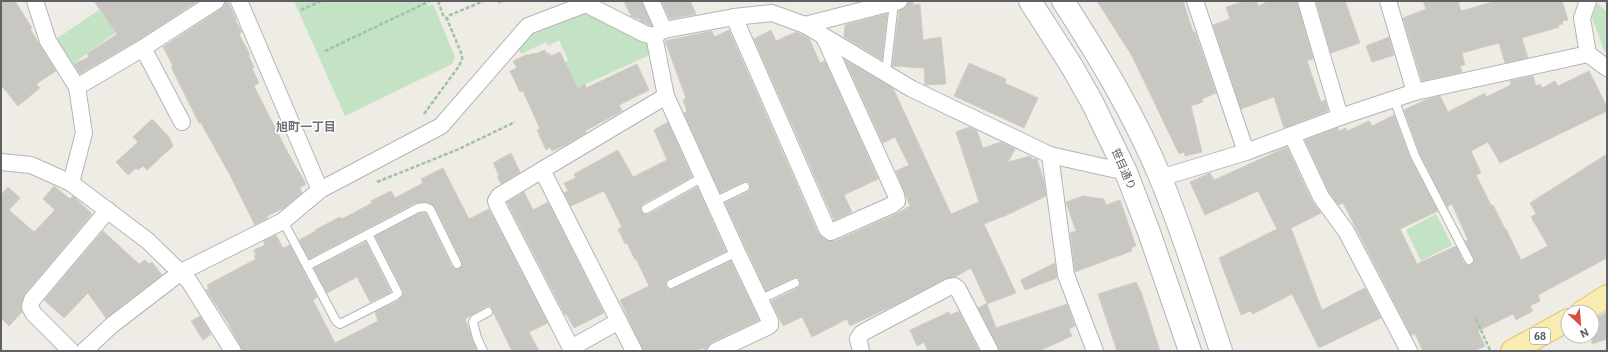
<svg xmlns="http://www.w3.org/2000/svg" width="1608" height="352" viewBox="0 0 1608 352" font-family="'IBM Plex Sans','Noto Sans JP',sans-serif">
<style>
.green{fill:#c4e3c4}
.building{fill:#c9c7c2;stroke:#d2cec4}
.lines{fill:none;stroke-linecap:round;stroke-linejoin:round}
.lane-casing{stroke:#b2b5b8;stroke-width:10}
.street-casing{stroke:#b2b5b8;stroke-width:18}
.secondary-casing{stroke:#b1b4b8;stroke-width:24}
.primary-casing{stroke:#e4c368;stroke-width:24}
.path{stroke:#9ec3a9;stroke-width:2.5;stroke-dasharray:4 2;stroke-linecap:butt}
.lane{stroke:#fff;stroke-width:8}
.street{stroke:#fff;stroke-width:16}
.secondary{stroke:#fff;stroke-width:22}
.primary{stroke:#f7edb0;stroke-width:22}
.labels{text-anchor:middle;stroke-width:3;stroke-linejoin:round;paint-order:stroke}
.shield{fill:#fff;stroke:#8e9092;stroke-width:1}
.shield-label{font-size:10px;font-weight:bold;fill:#5d6064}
.street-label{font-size:11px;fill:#5d6064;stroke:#fff}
.neighbourhood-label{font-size:12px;font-weight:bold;fill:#6e7276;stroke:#fff}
</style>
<rect width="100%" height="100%" fill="#eeece5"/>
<g class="green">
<polygon points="294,1 426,1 428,6 433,4 455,57 452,64 345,116"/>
<polygon points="1597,3 1607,12 1607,53 1604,50 1592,18"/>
<polygon points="99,10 116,32 69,67 53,41"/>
<polygon points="587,10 646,39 650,55 566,93 565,62 568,60 559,40 548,46 546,42 521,54 517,44 523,37"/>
<polygon points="1436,214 1452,245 1421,261 1406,230"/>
</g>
<g class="building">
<polygon points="1,1 15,1 32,28 30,29 56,71 36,84 40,88 18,106 1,85"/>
<polygon points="94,1 198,1 138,40 80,74 74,64 89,57 87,54 117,34"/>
<polygon points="225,1 228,1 236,19 235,20 242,32 239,34 250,55 248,55 254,67 252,68 259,83 254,86 288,153 306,184 300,188 302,193 284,208 267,216 268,218 255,225 231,177 201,123 199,123 171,67 173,66 163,47 221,9 224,6"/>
<polygon points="624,1 642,1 652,26 640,21 639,18 637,19 631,16"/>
<polygon points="661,1 690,1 696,14 670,19"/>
<polygon points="908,1 913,1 913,5 920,4 923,40 941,37 946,84 925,85 924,68 892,66 899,11 906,7"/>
<polygon points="1097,1 1183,1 1193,32 1195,32 1216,93 1202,99 1203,102 1191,106 1202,152 1185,156 1184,152 1179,154 1132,56"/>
<polygon points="1245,1 1257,1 1258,6 1269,1 1297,1 1313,59 1307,61 1321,102 1325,100 1328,111 1284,128 1274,97 1241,109 1213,25 1230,19 1226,7"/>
<polygon points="1316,1 1345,1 1360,43 1331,53"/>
<polygon points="1423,1 1458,1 1461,11 1496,1 1562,1 1568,20 1562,21 1563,24 1558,25 1559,27 1522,38 1528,58 1505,63 1499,43 1462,53 1465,65 1460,66 1462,72 1422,81 1403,18 1426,9"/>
<polygon points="887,14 882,60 844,37 845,25"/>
<polygon points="729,30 818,233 826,240 830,241 835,241 896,214 910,206 896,171 909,165 895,137 883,143 845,60 893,88 951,214 979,202 956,132 969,127 977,131 983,148 1001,142 1015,149 1008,162 1030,156 1032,159 1037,159 1044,182 1046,196 1007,215 984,224 1016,293 987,304 996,328 1067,304 1075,326 1069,329 1072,336 1039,351 999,351 978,308 987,303 971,268 955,277 945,279 897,304 850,326 847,319 812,337 802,317 783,326 771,301 798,288 800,284 800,281 798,278 793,278 766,291 725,203 748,192 750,190 750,185 748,182 743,182 720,193 684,113 687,111 683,100 686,98 665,41 712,31 714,37"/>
<polygon points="771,30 776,41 796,32 809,38 820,63 825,61 878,179 844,195 852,212 834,220 754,39"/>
<polygon points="1389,37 1394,55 1372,62 1366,46"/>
<polygon points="545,50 547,54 549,53 551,56 560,52 578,88 585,84 586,88 637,64 649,90 619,105 622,111 585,131 586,133 567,144 552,151 550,147 546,150 537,130 540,129 523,91 520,92 510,71 517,68 513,61 528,54 529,55 534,53 535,54"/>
<polygon points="969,63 1006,79 1005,83 1038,98 1024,128 954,96"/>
<polygon points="1589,71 1607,107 1607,111 1500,163 1488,142 1471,151 1481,173 1476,175 1491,205 1493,205 1505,229 1506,229 1521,260 1548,246 1531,217 1536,214 1530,203 1607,154 1607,258 1538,295 1540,301 1530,306 1533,311 1516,320 1513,314 1478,331 1485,346 1474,351 1423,351 1415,334 1411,335 1343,203 1338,205 1329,192 1305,140 1338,128 1339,131 1346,128 1347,131 1369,121 1372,126 1394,115 1410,158 1438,211 1400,229 1417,264 1456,246 1464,263 1468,265 1471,265 1474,260 1465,241 1468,240 1452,204 1447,207 1420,154 1404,110 1425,100 1440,96 1448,112 1485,93 1486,97 1511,85 1510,81 1533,76 1536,86 1540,84 1542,88 1555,81 1558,86"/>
<polygon points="152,119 169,137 173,146 147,170 143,166 138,170 136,168 128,175 116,162 138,142 133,137"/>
<polygon points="668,122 692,177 643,204 641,207 641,211 644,214 649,214 697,187 726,251 669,279 666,281 666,286 668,289 673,289 731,261 759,320 712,342 705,351 703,348 696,351 643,351 620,300 649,286 636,259 635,260 627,243 625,244 618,229 622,227 604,191 571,206 564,193 568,191 564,183 576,178 574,174 618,150 633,177 667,160 654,130"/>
<polygon points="1287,147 1312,201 1321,213 1291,228 1322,310 1365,288 1381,318 1319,348 1292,294 1253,314 1250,311 1241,315 1219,258 1277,229 1258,191 1205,215 1190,182 1210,173 1214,180"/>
<polygon points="511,153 520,172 501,184 497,176 499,175 493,163"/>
<polygon points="443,168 469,219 489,209 548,323 529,332 539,351 512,351 490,306 485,307 465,319 477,351 243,351 228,323 206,290 209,289 207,285 256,259 254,256 256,255 254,250 265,245 263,241 276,235 283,248 290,245 317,297 313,300 335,343 378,321 375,312 398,301 403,294 403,291 375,236 420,213 426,213 452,267 456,269 461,267 462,262 435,207 427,202 415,203 309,259 299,240 316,231 315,230 340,217 342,219 372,203 371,201 391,191 395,198 423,183 421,179"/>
<polygon points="54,186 70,199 73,196 92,214 25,294 21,305 22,312 9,326 1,318 1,195 8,187 20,198 9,210 34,232 55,210 43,199"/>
<polygon points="524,192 533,210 548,202 604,313 574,328 566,314 565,315 507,202"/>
<polygon points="1083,196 1104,199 1106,205 1120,200 1136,246 1131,248 1132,251 1075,272 1070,233 1076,231 1066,202"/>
<polygon points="103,231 139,264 145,260 149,264 152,262 162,275 106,318 88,293 64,318 44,300"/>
<polygon points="366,242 391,292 370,302 357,277 327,293 314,268"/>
<polygon points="1055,263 1057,278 1025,290 1021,280"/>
<polygon points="1136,282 1141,292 1160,351 1117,351 1098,294"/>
<polygon points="959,311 979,351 928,351 924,342 917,346 910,330 949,312 950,315"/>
<polygon points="1607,312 1607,339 1592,344 1592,320"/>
<polygon points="200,316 211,334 203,340 191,321"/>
</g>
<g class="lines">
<g class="lane-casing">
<g id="lane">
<polyline points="886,73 894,2"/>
<polyline points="1394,99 1415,156 1469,260"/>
<polyline points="714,202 745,187"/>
<polyline points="646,209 703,177"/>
<polyline points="283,221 336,321 340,324 395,296 398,293 368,234"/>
<polyline points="307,266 418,208 425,207 430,209 457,264"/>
<polyline points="671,284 737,252"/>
<polyline points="759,300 795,283"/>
<polyline points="483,351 477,338 473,322 475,319 488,312"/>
</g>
</g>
<g class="street-casing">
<g id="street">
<polyline points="35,1 48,41 77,87 84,133 71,183"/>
<polyline points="239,1 320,190"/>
<polyline points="585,1 586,4 645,34 654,36 664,30 734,17 772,13 805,25 912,89 1050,155 1126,172"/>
<polyline points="651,1 664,30"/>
<polyline points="1195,1 1246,152"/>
<polyline points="1306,1 1340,117"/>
<polyline points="1388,1 1415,92"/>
<polyline points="1588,1 1582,18 1588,54 1607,68"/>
<polyline points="734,17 827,229 831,232 892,205 897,201 896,195 824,37"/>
<polyline points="805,25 899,1"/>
<polyline points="654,36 666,96 737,252 770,321 770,325 767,327 716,351"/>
<polyline points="143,48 182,122"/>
<polyline points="77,87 143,48 216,1"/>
<polyline points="1292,135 1321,197 1346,231 1409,351"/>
<polyline points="1050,155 1066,275 1095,351"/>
<polyline points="1,162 31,165 71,183 148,241 189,281 233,351"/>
<polyline points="542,170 499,196 496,201 498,206 571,348 619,321"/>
<polyline points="1160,178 1246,152 1340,117 1415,92 1588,54"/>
<polyline points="71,351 34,314 30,307 32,300 108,210"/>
<polyline points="84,351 112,325 181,272 283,221 320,190 441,126 528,26 586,4"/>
<polyline points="634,351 542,170 666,96"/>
<polyline points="861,351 858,339 862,333 949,287 954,286 958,289 990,351"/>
</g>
</g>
<g class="secondary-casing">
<g id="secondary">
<polyline points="1030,1 1071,65 1092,102 1126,172 1149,232 1190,351"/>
<path d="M1063,1C1100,58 1135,116 1161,179C1184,235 1202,293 1221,351"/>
</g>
</g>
<g class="primary-casing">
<g id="primary">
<polyline points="1582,312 1607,296"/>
<polyline points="1512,351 1568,320"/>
</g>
</g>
<g class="path">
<polyline points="438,1 443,15 447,19"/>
<polyline points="499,1 500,3"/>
<polyline points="301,10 321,1"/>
<polyline points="325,51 430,1"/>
<polyline points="424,114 459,66 462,59 462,55 447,19 450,15 484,1"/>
<polyline points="377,182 459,149 515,122"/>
<polyline points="1476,319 1490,350"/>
</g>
<use href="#lane" class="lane"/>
<use href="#street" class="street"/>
<use href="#secondary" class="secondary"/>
<use href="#primary" class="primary"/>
</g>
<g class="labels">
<rect class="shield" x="1530" y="328" width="20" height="16" rx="3"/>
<g class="shield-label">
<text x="1540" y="340">68</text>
</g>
<g class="street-label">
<text transform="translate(1124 169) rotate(66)" y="4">笹目通り</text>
</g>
<g class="neighbourhood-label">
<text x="306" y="131">旭町一丁目</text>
</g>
</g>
<rect width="1608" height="352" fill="none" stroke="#5d6064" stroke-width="4"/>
<g transform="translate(1580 324) rotate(154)"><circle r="19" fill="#ffffff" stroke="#bebfc1"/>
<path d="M0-3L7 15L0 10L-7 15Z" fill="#d94e40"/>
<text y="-6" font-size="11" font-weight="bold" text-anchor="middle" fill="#5d6064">N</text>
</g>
</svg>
